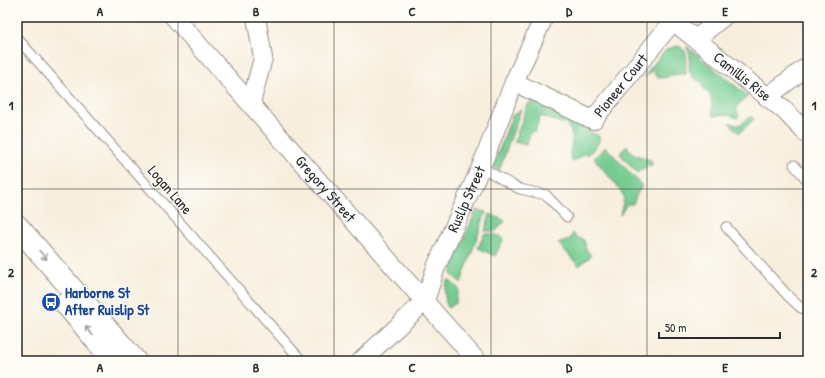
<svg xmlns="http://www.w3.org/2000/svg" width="825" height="378" viewBox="0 0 825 378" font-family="'Patrick Hand',sans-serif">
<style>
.green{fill:#75cc91;stroke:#507c5e}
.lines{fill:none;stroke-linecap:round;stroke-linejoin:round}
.lane-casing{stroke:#928c84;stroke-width:11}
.street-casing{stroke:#928c84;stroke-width:20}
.primary-casing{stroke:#928c84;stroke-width:24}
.lane{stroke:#fff;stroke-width:9}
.street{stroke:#fff;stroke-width:18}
.primary{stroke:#fff;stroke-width:22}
.oneway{stroke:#a0a0a0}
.grid{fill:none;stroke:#2b2b2b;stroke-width:1;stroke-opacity:0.55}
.labels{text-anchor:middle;stroke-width:3;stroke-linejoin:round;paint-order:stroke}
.street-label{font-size:15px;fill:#2b2b2b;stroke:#fdfcf7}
.transit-label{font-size:15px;font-weight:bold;fill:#164399;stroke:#fdfcf7;text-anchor:start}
.neatline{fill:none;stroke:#2b2b2b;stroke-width:1.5}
.grid-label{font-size:13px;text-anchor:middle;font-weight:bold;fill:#2b2b2b}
</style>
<rect width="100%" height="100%" fill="#fdfcf7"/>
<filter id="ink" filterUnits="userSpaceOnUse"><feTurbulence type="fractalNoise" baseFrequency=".025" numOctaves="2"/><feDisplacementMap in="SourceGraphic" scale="8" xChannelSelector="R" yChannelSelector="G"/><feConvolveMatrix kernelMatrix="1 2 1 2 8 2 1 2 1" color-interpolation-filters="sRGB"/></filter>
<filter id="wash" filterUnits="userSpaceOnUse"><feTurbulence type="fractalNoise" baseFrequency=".012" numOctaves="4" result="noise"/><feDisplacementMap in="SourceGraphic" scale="16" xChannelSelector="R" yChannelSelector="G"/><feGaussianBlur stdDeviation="0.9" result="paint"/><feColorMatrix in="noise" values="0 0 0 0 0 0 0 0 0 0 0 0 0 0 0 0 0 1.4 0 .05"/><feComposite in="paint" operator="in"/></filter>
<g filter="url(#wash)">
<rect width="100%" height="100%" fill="#f8eedd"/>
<g class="green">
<path d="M678,46C687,50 687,55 686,63C685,67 686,70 686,74L670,75L668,77L659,78L654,74L655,72L653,70L645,77L651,67L666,50L670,48Z"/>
<path d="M686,46L748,96C742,103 733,104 739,116L737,118C729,114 722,114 713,116L711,98L710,95L704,89L703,83L694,78L690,72L689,69L690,54Z"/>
<polygon points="538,102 546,104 565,117 564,124 540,116 535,132 531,131 526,145 514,142 528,104"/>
<polygon points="521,109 499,171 493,167 512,116"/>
<path d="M750,116L754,119L739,133L729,123L730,122C739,128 743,123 750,116Z"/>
<path d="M571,120L584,129L599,136C601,144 593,149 588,155L585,153L573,162C566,154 574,144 572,134C571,131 569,128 567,126L568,122Z"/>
<path d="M627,145C631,155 642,157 651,160L652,165L642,169L637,173L620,154Z"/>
<polygon points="606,147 642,186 637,194 633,204 627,204 620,215 624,197 621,191 594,158"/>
<polygon points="476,210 486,212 461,283 451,274 454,263"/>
<polygon points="490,214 505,221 496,231 485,231"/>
<path d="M573,233L576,237L584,240L586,249L591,256L579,266L558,243C565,242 571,241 573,233Z"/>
<path d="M484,234C491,234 499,233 503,240L495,256L478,248Z"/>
<path d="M449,280L459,289L456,298V303L448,308C444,299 444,290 447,281Z"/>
</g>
</g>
<g filter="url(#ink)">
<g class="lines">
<g class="lane-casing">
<g id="lane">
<polyline points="17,38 302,361"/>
<polyline points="794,165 808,181"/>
<polyline points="481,167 512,185 520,189 546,195 567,217"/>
<polyline points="726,227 789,297 801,308 808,310"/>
</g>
</g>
<g class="street-casing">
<g id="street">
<path id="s1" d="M174,17L477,361"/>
<path id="s2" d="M672,17L673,21L785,111L808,135"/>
<polyline points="696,39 723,17"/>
<path id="s3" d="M514,82L593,120L673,21"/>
<polyline points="767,97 808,66"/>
<polyline points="251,103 263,58 256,17"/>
<path id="s4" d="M361,361L425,301L436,267L481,167L514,82L544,17"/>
</g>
</g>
<g class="primary-casing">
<g id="primary">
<polyline points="17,226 135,361"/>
<polyline points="66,304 114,361"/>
</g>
</g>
<use href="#lane" class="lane"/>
<use href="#street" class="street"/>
<use href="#primary" class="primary"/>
</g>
<defs><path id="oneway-shaft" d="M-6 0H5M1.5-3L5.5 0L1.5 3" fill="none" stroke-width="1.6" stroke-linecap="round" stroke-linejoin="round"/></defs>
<g class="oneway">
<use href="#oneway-shaft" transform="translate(43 255) rotate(49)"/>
<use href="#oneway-shaft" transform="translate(89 331) rotate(-130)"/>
</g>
</g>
<path class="grid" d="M178,17V361M334,17V361M491,17V361M647,17V361M17,189H808"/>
<defs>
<g id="bus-disc" transform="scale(1)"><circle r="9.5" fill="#1a4fb4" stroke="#fdfcf7"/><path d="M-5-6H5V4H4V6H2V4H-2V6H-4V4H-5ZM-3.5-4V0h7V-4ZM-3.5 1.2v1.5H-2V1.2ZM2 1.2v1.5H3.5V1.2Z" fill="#fff"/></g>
</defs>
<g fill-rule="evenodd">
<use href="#bus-disc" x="51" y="302"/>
</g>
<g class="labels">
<g class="street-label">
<text dy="5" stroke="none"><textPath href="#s2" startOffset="93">Camillis Rise</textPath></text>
<text dy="5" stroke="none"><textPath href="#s3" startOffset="132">Pioneer Court</textPath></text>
<text dy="5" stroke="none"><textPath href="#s1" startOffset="229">Gregory Street</textPath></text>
<text transform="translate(170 190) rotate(49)" y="5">Logan Lane</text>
<text dy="5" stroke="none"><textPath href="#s4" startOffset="198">Ruslip Street</textPath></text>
</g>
<g class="transit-label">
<text x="65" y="298">Harborne St<tspan x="65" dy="17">After Ruislip St</tspan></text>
</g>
</g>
<rect width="825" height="378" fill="none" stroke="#fdfcf7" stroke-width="44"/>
<path d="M659 332v6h121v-6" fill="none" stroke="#2b2b2b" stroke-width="2"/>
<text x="665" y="332" font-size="12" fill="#2b2b2b" stroke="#fdfcf7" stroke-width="3" paint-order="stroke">50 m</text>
<rect x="22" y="22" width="781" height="334" class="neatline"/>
<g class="grid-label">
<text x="100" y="16">A</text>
<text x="256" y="16">B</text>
<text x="412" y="16">C</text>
<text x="569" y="16">D</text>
<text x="725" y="16">E</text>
<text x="11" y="110">1</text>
<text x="814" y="110">1</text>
<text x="11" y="277">2</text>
<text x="814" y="277">2</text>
<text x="100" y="372">A</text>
<text x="256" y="372">B</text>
<text x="412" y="372">C</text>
<text x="569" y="372">D</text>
<text x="725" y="372">E</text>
</g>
</svg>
